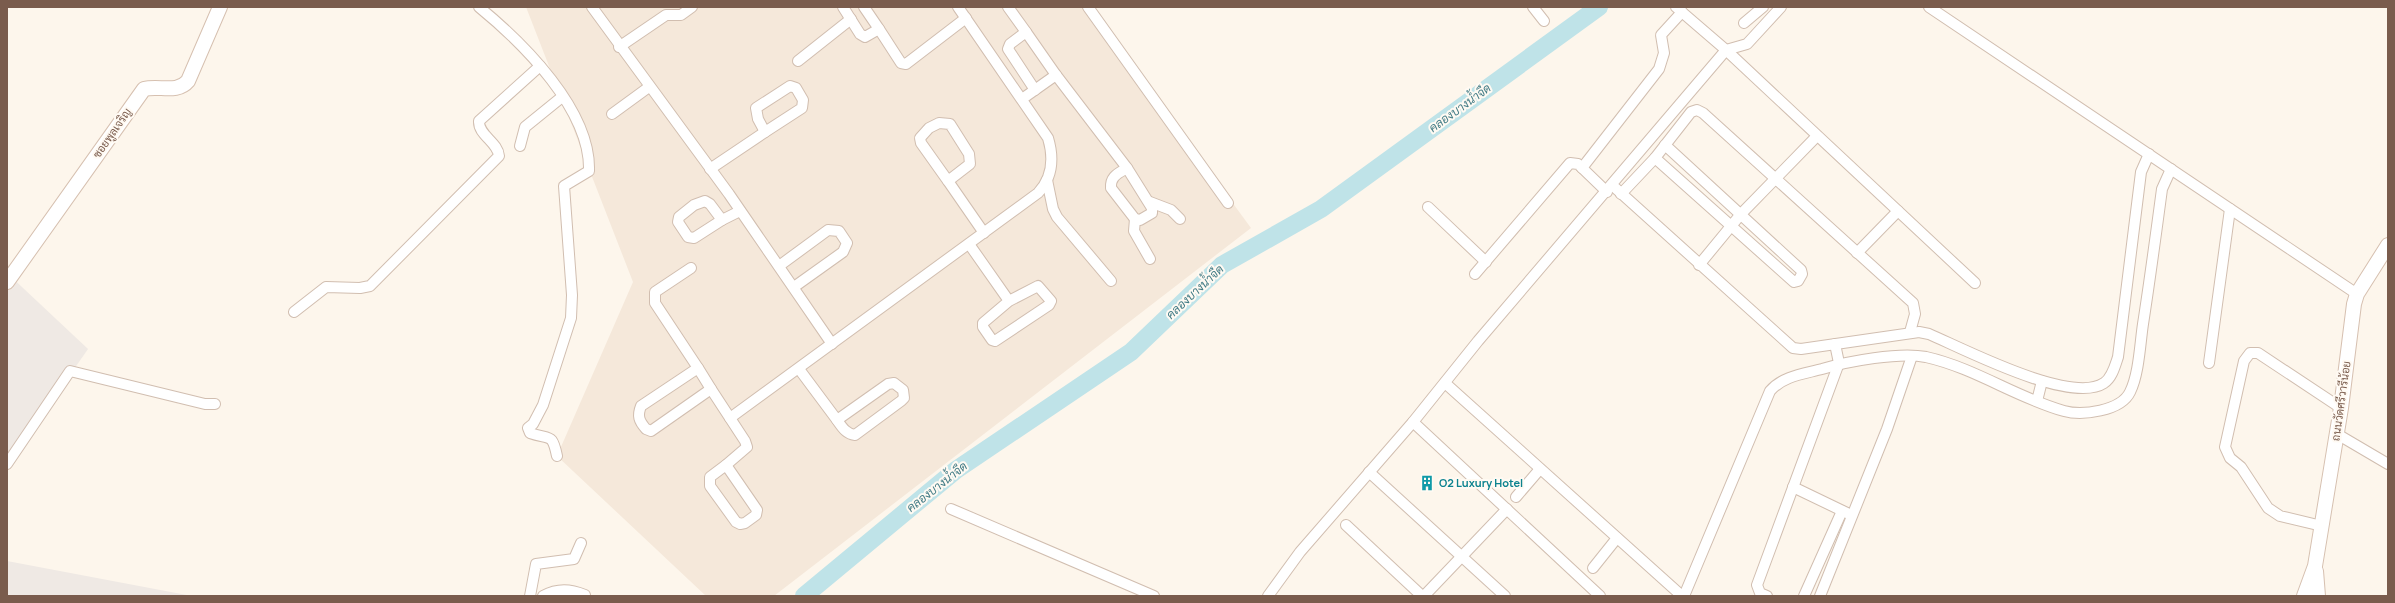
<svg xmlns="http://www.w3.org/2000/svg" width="2395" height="603" viewBox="0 0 2395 603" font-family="Manrope,Sarabun,sans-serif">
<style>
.residential{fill:#f5e8da}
.industrial{fill:#efe9e4}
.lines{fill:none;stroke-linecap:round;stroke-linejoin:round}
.river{stroke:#bfe3e8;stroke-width:18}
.street-casing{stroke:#d1beb0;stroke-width:12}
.secondary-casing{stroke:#d6c0b0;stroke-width:16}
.street{stroke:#fff;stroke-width:10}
.secondary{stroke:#fff;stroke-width:14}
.labels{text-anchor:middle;stroke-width:4;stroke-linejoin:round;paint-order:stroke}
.street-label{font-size:11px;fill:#7a5c4d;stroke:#fffaf3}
.culture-label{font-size:11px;font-weight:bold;fill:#0d838f;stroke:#fffaf3;text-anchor:start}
.water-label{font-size:12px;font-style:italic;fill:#437c86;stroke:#fffaf3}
</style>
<rect width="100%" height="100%" fill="#fdf6ec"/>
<polygon class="residential" points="526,7 1089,7 1251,228 774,596 706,596 557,456 633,282"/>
<g class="industrial">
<polygon points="7,273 88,349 7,465"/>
<polygon points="7,561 192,596 7,596"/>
</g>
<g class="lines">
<polyline class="river" points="804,596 956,470 1131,352 1222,265 1321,209 1599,7"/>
<g class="street-casing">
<g id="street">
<path d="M479,7C523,43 591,110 589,171L564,186L572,295L571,318L543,405L533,424L528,428L530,433C550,440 552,432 557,456"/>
<polyline points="592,7 729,194 832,344"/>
<polyline points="843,7 860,34 865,37 879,29 864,7"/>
<polyline points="1008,7 1026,32"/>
<polyline points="1088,7 1228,203"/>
<polyline points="1533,7 1544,21"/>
<polyline points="1676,7 1726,50 1975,283"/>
<polyline points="1929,7 2357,294"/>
<polyline points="1744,23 1763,7"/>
<polyline points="879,29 901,63 906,64 966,18"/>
<polyline points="619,47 666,15 681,15 692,7"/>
<polyline points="798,61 851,19"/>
<polygon points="790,86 796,88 803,100 802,108 765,132 758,119 756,108"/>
<polyline points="1035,90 1008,49 1010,44 1026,32 1056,75 1127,168"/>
<polyline points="1022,99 1056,75"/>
<polyline points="612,114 649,87"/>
<polygon points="939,123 950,124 969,154 970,164 948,181 921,143 920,138 929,128"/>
<polyline points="520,146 525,127 562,97"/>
<polyline points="1655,158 1794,282 1798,281 1802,274 1801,270 1665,145"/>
<path d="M1127,168L1152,208V213L1140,220L1135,219L1111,188C1110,176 1119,173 1127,168Z"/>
<polyline points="1582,168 1659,69 1664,53 1661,35 1682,12"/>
<polyline points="710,169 765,132"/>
<polyline points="1047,180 1053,209 1057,217 1111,281"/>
<polyline points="948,181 984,233"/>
<path d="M1612,185L1793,348L1801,349L1919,332L1929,334C1964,349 2071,405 2104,383C2112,378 2115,366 2118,357L2141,172L2149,154"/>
<polyline points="1621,194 1655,158 1691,112 1697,110 1703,113 1913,303 1915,314 1910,332"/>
<polygon points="705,201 710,204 722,220 694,238 688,237 678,222 679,217 694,205"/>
<polyline points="1150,202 1171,210 1180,219"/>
<polyline points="1428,207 1486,262"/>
<polyline points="1135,219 1134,231 1150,259"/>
<polyline points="722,220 740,211"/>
<polyline points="969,244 1009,301 983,323 983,327 992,340 995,341 1049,305 1051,301 1038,286 1009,301"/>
<polyline points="1857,253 1898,211"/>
<polyline points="1699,265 1741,214 1817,136"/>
<polyline points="779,266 828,230 839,231 847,243 843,252 794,287"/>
<polyline points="691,268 655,292 655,303 698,368"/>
<polyline points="1475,274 1570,163 1578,164 1607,192"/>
<path d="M294,312L326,287L360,288L370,286L499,156C498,142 478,135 479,121L540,66"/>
<polyline points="2209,363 2230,209"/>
<path d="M698,368L711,389L651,431L646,429C639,421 637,416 641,406Z"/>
<polyline points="799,369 837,420"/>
<path d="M894,383L903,390L904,398L901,401L855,435C846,434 842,427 837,420L888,384Z"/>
<polyline points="1445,383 1682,596"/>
<polyline points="711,389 745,441 747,447 726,465"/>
<polyline points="2037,401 2042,381"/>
<path d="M730,418L1038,193C1053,177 1054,158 1048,138L958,7"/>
<polyline points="1413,422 1600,596"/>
<polyline points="2337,434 2388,464"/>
<polyline points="7,464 70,371 205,404 215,404"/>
<polygon points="726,465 757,510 756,515 745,523 740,524 736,522 710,486 710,477"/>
<polyline points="1369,472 1505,596"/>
<polyline points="1793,487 1847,513"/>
<polyline points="1516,497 1540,469"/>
<polyline points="951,509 1154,596"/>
<polyline points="1346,525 1422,596"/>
<polyline points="2322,526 2280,516 2268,508 2241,467 2230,458 2225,447 2244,361 2250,353 2258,353 2341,408"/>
<polyline points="1593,568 1617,538"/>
<polyline points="530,596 536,564 574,559 581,543"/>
<path d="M543,596C558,588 570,589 585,595"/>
<polyline points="1268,596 1300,552 1413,422 1478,341 1726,50 1747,44 1781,7"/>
<polyline points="1424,596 1507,509"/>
<path d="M1684,596L1770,391C1783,376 1803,374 1822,369C1849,361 1899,352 1926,357C1975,368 2017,398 2064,411C2082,416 2121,411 2130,392C2139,374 2140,344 2143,324C2150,279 2156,234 2162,189L2171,169"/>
<polyline points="1767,596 1760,593 1757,585 1839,363 1835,344"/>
<polyline points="1804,596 1842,511"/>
<polyline points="1820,596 1887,429 1912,356"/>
</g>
</g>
<g class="secondary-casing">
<g id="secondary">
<path d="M7,282L144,89C159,85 177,94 188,81L220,7"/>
<polyline points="2316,571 2318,596"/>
<polyline points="2304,596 2315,566 2341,408 2354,304 2357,294 2388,245"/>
</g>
</g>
<use href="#street" class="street"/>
<use href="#secondary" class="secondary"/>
</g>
<defs>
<g id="building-bare" transform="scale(1.2)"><path d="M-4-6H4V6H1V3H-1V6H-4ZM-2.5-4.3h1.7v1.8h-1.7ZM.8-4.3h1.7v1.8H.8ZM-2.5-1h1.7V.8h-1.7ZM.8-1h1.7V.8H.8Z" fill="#0f9aa8" stroke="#fffaf3" stroke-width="2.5" paint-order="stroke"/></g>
</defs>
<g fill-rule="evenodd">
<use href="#building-bare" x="1427" y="483"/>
</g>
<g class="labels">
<g class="street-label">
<text transform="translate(112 133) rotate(-55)" y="4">ซอยพูลเจริญ</text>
<text transform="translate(2341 401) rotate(-82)" y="4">ถนนวัดศรีวารีน้อย</text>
</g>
<g class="culture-label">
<text x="1439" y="487">O2 Luxury Hotel</text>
</g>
<g class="water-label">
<text transform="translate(1460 108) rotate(-36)" y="4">คลองบางน้ำจืด</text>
<text transform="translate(1195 292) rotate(-43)" y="4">คลองบางน้ำจืด</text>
<text transform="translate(937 487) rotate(-38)" y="4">คลองบางน้ำจืด</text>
</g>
</g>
<rect width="2395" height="603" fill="none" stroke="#7a5c4d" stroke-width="16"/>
</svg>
